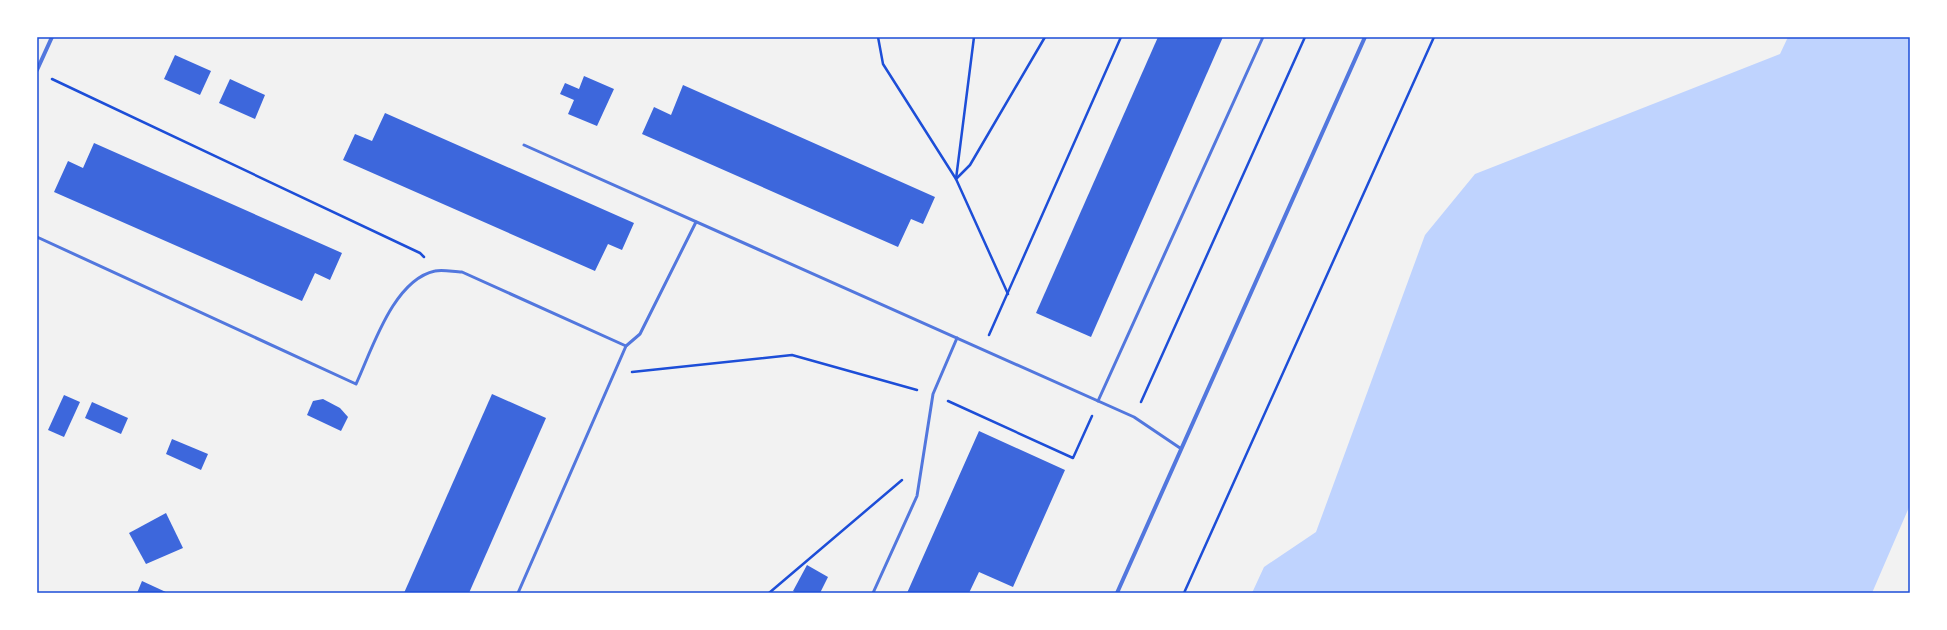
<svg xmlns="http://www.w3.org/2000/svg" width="1947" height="630" viewBox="0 0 1947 630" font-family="Overpass,sans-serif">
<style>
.water{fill:#bfd3fe}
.building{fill:#3d67dc}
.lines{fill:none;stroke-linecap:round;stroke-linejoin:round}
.path{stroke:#1d4ed8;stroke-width:2.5}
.service{stroke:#5277de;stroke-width:3}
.minor{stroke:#5277de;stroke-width:4}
.neatline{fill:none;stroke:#1d4ed8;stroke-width:1.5}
</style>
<rect width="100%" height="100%" fill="#f2f2f2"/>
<polygon class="water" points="1788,37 1910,37 1910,505 1872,593 1252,593 1264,567 1316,532 1425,235 1475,174 1780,54"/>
<g class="building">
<polygon points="1158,37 1223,37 1091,337 1036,313"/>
<polygon points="175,55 211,71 200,95 164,79"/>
<polygon points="584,76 614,89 597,126 568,114 574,100 560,94 565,83 579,89"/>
<polygon points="230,79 265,95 255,119 219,103"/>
<polygon points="683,85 935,197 923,224 911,219 898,247 642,134 654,107 671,115"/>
<polygon points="385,113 634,223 622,250 608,244 595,271 343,160 355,134 372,141"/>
<polygon points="94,143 342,253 330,280 315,273 302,301 54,192 68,161 83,168"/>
<polygon points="492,394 546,418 469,593 404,593"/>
<polygon points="64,395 80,402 64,437 48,430"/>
<polygon points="323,399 340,408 348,417 341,431 307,415 313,401"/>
<polygon points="92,402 128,418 121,434 85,418"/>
<polygon points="979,431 1065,470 1013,587 979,572 969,593 907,593"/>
<polygon points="172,439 208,454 201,470 166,454"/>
<polygon points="166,513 183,548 146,564 129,533"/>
<polygon points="807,565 828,577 820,593 797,593 793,591"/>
<polygon points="142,581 168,593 137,593"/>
</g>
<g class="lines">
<g class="path">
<polyline points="878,37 883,64 956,179 970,165 1045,37"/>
<polyline points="974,37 956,179 1008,294"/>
<polyline points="52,79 420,253 424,257"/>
<polyline points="989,335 1121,37"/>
<polyline points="632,372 792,355 917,390"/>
<polyline points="948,401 1073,458 1092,416"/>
<polyline points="1141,402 1305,37"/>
<polyline points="769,593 902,480"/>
<polyline points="1184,593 1434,37"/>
</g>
<g class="service">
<polyline points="524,145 1134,417 1180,448"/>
<path d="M37,237L356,384C372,350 393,280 435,271C443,269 454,272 462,272L626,346"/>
<polyline points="1098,401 1263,37"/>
<polyline points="518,593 626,346 640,334 696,222"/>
<polyline points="873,593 917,496 933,394 957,338"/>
</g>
<g class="minor">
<polyline points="37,70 52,37"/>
<polyline points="1117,593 1365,37"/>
</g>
</g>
<rect width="1947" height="630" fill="none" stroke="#ffffff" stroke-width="76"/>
<rect x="38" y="38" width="1871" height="554" class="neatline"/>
</svg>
